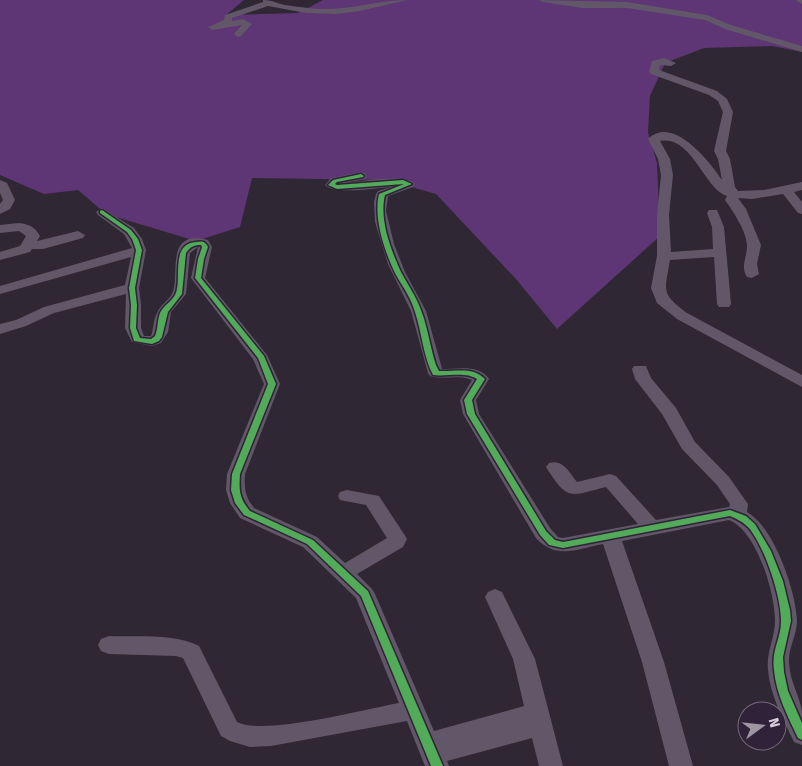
<svg xmlns="http://www.w3.org/2000/svg" width="802" height="766" viewBox="0 0 802 766" font-family="'Fira Sans',sans-serif">
<style>
.forest{fill:#5e3575}
.lines{fill:none;stroke-linecap:round;stroke-linejoin:round}
.minor{fill:#615768;fill-rule:evenodd}
.cycleway-casing{stroke:#302238;stroke-width:3}
.cycleway{fill:#51ab58;fill-rule:evenodd}
</style>
<rect width="100%" height="100%" fill="#2f2733"/>
<polygon class="forest" points="0,0 244,0 226,15 298,13 323,0 802,0 802,52 772,46 704,48 665,63 650,96 648,132 657,163 660,236 557,329 516,279 436,194 387,180 252,178 240,227 196,241 106,214 78,190 44,194 0,175"/>
<g class="lines">
<g class="minor">
<path d="M263,0C271,0 276,3 285,5C299,7 313,9 327,9C354,9 380,0 407,0L360,11L336,14L306,13L268,6L232,18V21L243,19L252,24L241,36L238,37L234,34L242,25L212,30L208,27L224,20L225,15L263,2Z"/>
<polygon points="539,0 627,2 707,15 731,25 802,46 802,52 725,29 705,20 627,8 582,8 543,2"/>
<polygon points="796,0 802,0 802,4"/>
<path d="M664,58L676,63L671,66L660,65L659,70L717,91L727,99L733,112L726,151L730,159L735,187L738,191L764,190L802,182V190L794,192L802,202V214L798,213L783,194L752,199L738,198L746,209L761,245L757,264L759,274L752,278L747,277C740,266 747,258 747,246C747,232 733,211 725,200L727,196C704,189 692,135 660,141L670,159L673,175L669,215L671,252L713,249L712,227L707,213L709,210H717L724,227L731,304L729,307H719L717,304L714,257L670,260C665,291 660,293 687,313L802,375V387L677,319L657,303L651,288L657,256V215L661,175L658,159L648,139C673,114 710,162 722,180L718,159L714,151L723,112L718,101L709,95L651,74L649,72L652,61Z"/>
<path d="M361,172L365,173L367,176L365,179L344,183C360,182 405,173 415,184L413,187L388,196L386,211L394,244L405,272L426,311L441,365L442,369C458,369 479,364 489,379L476,400L479,414L550,528L558,537L563,538L638,524L606,487C570,496 568,502 546,467L549,463C563,459 569,472 577,482L610,474L616,476L656,520L729,507L730,504L717,485L682,449L662,414L635,379L632,369L634,366H646L651,378L676,408L695,442L729,477L748,504L747,512C774,527 796,591 797,621C797,635 788,648 789,663C790,682 799,694 802,711C802,721 802,734 802,745L794,742C783,719 770,695 768,670C766,652 775,638 775,621C775,593 757,531 729,520L622,541L664,662L693,766H669L642,662L603,544C577,549 556,560 536,538L463,414L460,400L472,380C460,374 444,380 430,376L428,373L411,311L388,264L375,222L374,202L376,194L378,191L391,187C376,188 334,195 325,185L331,178Z"/>
<polygon points="0,180 7,183 15,200 10,209 0,214 0,204 3,200 0,193"/>
<path d="M102,208L134,228L142,239L146,250L139,288L141,305V328L144,336H151C154,328 153,320 157,313C160,305 168,301 172,294C181,276 163,229 208,240L212,247L205,278L267,355L280,384L245,474C244,488 245,497 254,508L317,537L345,563L387,538L366,505L340,500L338,496L340,492L347,490L379,496L404,534L407,539L403,547L357,574L372,589L375,594L434,731L524,706L513,659L485,597L488,592L495,589L502,592L535,659L563,766H539L532,738L447,761L449,766H425L407,721L271,746L250,747L230,741L221,736L183,658L176,656L109,654L101,651L98,645L101,639L109,636C136,637 175,633 199,646L237,722C264,736 366,709 399,703L356,598L303,547L240,518L230,503L226,490L227,474L264,384L253,359L191,278L198,247L190,253L186,294L171,312L168,332L161,343L152,346L132,342L125,328L126,294L54,313L26,326L0,334V324L16,320L44,307L125,285L131,257L0,294V286L132,248L124,234L98,215L96,212Z"/>
<path d="M19,223C29,224 35,227 40,236L37,241L78,231L85,235L83,238L43,249H32L30,252L0,260V252L20,246L26,236L19,231L0,233V225Z"/>
</g>
<g class="cycleway-casing">
<g id="cycleway">
<path d="M361,174L364,176L363,177L337,182L335,184L337,185L403,180L412,184L385,195C379,220 391,250 401,272C408,285 416,296 421,310C428,328 430,347 436,365L439,371C454,372 473,366 485,379L472,400L475,414L546,531L555,540L563,542L730,510L746,516L755,524L771,551L783,581L790,610L791,621L783,657L784,672L788,691L802,723V740L798,738C788,717 776,694 774,670C771,650 781,639 781,621C781,596 765,548 749,528C743,522 737,519 730,516L563,548L549,545L540,535L467,414L464,400L477,379C465,371 447,377 433,375C423,356 422,333 415,312C411,298 403,287 396,275C385,253 373,218 379,194L404,184L337,189L328,185L333,180Z"/>
<path d="M102,210L131,230L138,239L142,250L135,288L137,305L136,328L140,338L151,339L155,336C158,329 157,321 160,313C163,306 171,302 175,295C183,280 169,244 196,242C202,241 205,241 208,247L204,259L201,278L264,356L276,384L240,474C239,490 239,498 250,511L313,540L368,591L443,766H431L361,596L307,544L244,515L235,503L231,490L232,474L268,384L258,358L195,278L198,259L202,247L201,245C194,245 190,247 186,253L182,294L168,312L162,337L159,341L152,344L134,341L130,328L131,305L129,288L136,250L132,239L127,232L100,213V211Z"/>
</g>
</g>
<use href="#cycleway" class="cycleway"/>
</g>
<g transform="translate(762 726) rotate(75)"><circle r="24" fill="#302238" stroke="#74687b"/>
<path d="M0-4L9 19L0 12L-9 19Z" fill="#9e96a3"/>
<text y="-8" font-size="14" font-weight="bold" text-anchor="middle" fill="#d9d1e0">N</text>
</g>
</svg>
